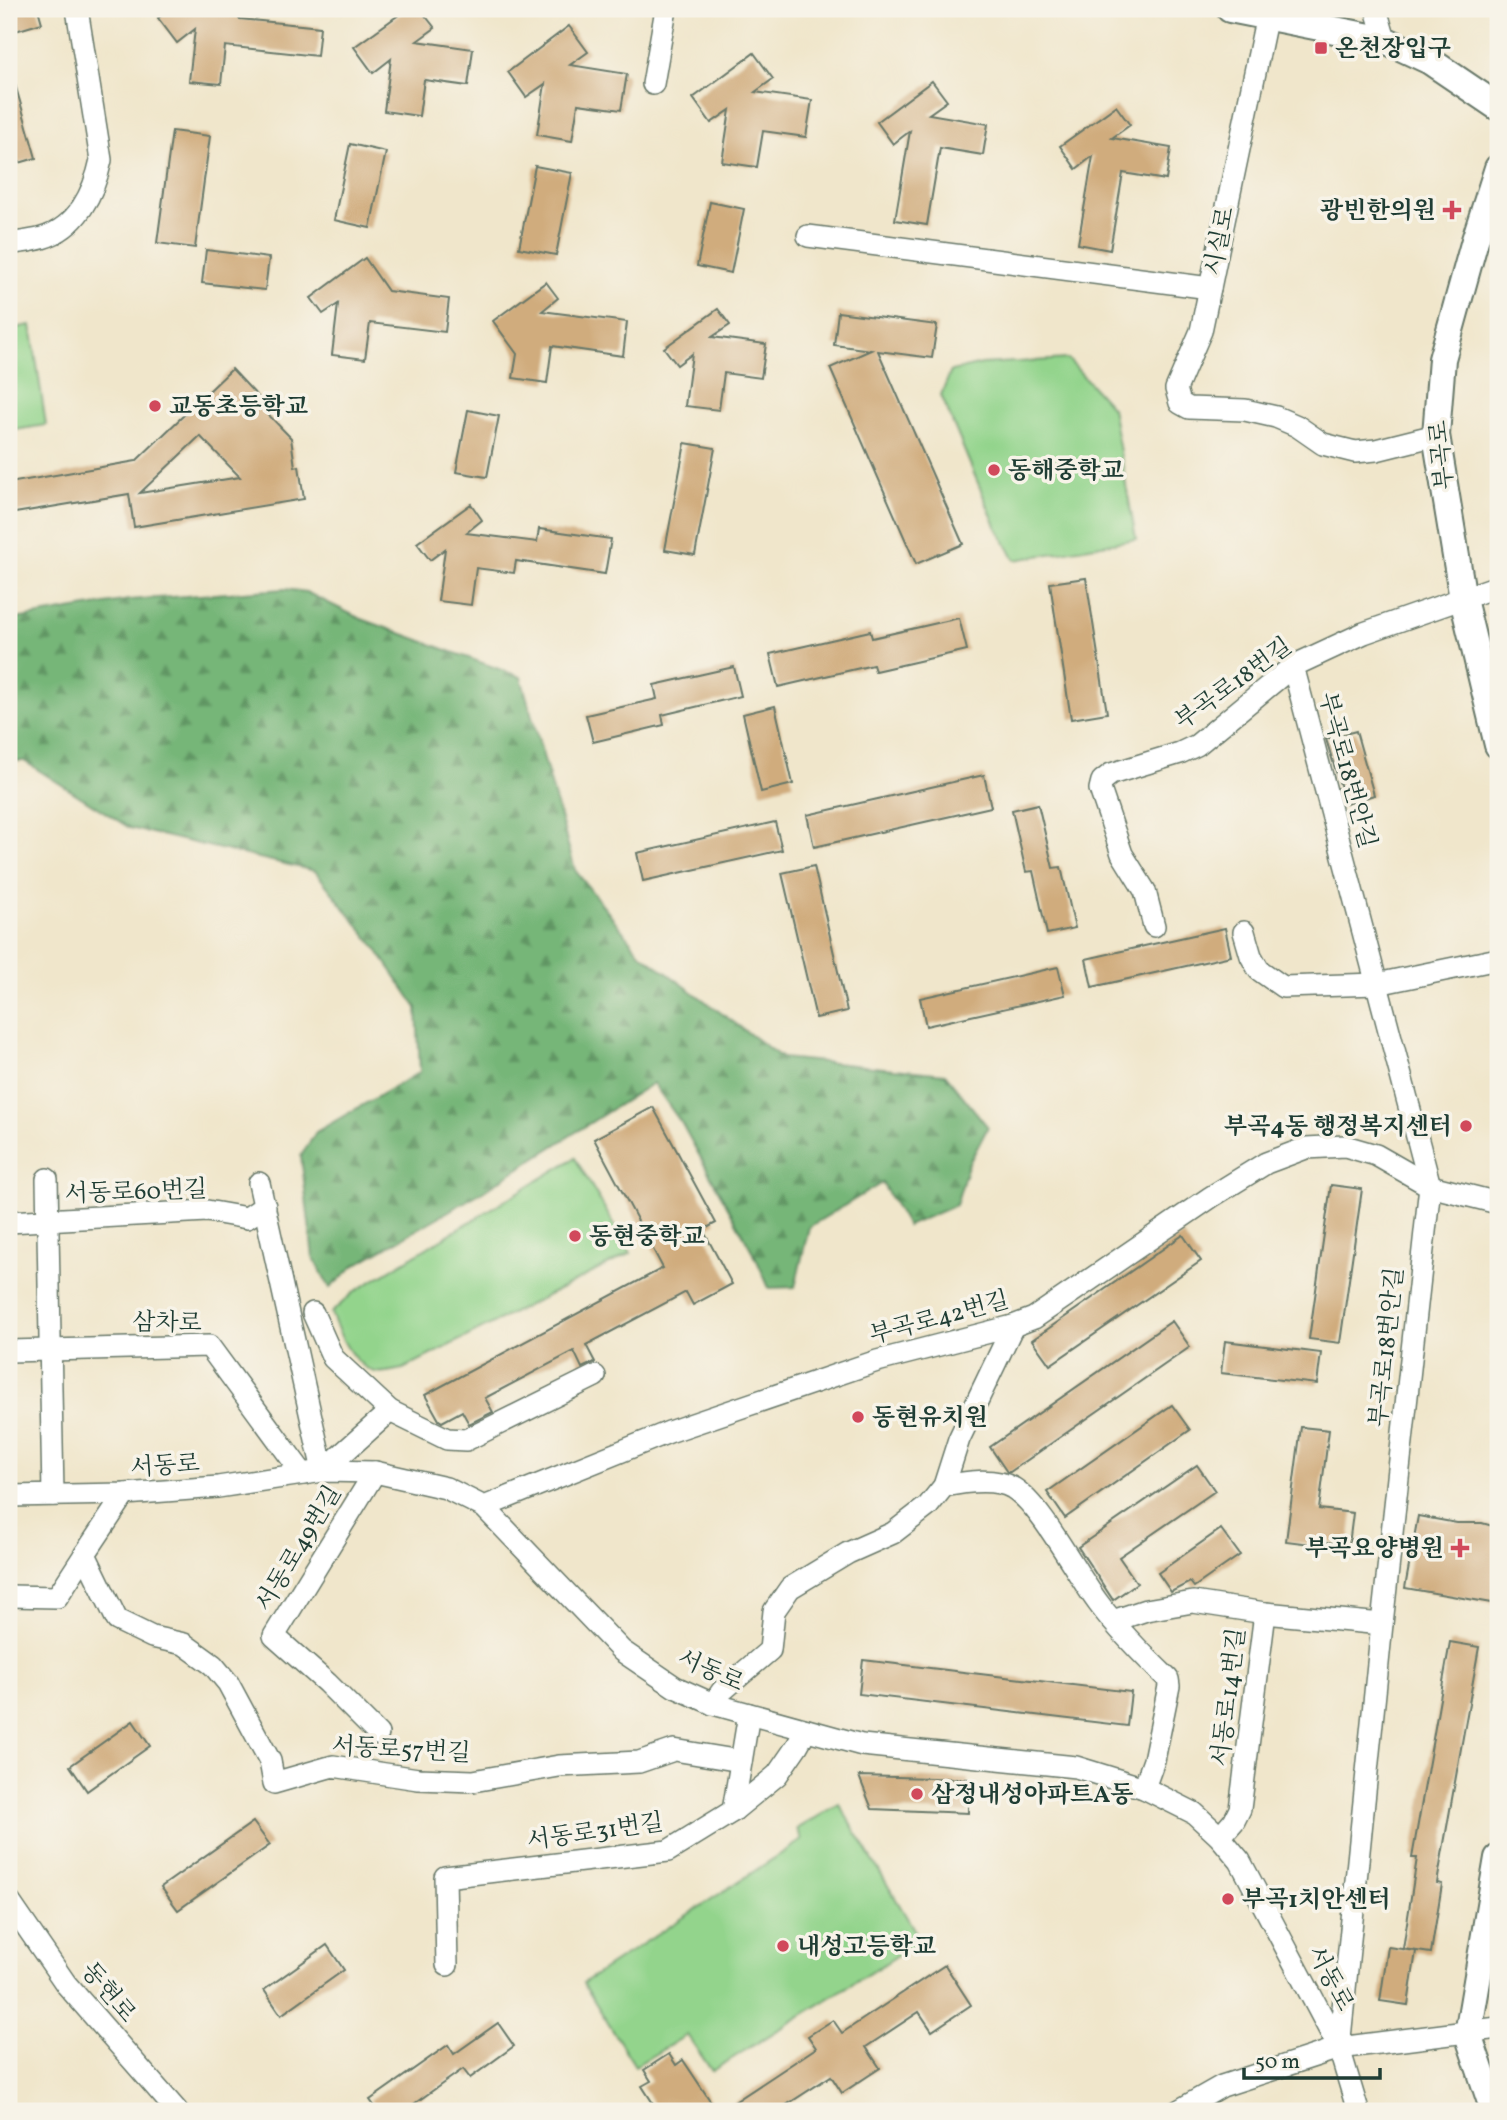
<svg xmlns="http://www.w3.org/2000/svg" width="1507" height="2120" viewBox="0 0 1507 2120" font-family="Vollkorn,'Noto Serif KR',serif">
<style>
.forest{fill:url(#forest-firs);stroke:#4a7a56;stroke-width:2}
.park{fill:#93d48c;stroke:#598860;stroke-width:2}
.building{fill:#d0ac7d;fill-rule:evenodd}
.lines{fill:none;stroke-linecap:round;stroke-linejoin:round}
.minor-casing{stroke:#687869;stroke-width:24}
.major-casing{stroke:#687869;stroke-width:30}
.minor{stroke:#fff;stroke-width:21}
.major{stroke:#fff;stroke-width:26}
.poi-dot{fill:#d1495b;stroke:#f7f3e8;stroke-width:2.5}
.labels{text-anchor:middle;stroke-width:7;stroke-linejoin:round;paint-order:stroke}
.poi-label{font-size:24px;font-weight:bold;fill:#1f3d34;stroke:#f7f3e8;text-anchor:start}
.street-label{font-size:24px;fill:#1f3d34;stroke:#f7f3e8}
</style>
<defs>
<pattern id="forest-firs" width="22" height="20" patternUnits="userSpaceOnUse" patternTransform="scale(1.75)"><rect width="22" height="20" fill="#76b678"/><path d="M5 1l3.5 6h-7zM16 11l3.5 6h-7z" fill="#609563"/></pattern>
</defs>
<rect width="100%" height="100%" fill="#f7f3e8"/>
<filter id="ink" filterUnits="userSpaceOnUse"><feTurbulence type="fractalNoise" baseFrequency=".0143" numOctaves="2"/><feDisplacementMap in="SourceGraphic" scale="14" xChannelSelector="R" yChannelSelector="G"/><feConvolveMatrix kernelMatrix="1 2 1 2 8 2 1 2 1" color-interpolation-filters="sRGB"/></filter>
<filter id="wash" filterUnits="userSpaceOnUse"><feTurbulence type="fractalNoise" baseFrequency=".00686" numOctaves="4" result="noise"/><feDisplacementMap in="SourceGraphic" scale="28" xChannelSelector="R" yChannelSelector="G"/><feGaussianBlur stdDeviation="1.57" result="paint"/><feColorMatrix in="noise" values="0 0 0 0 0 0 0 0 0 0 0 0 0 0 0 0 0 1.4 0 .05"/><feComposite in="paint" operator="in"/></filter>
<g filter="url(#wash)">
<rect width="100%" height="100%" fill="#f0e6cb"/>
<polygon class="forest" points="285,589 306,592 359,618 521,677 575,870 640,953 782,1058 945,1074 988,1127 968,1165 956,1205 907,1226 882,1183 809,1227 795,1287 769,1288 756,1258 682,1124 653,1083 480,1193 354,1266 330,1288 313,1257 301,1156 316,1132 420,1072 417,1008 373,944 315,871 130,828 24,761 9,761 9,620 129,600"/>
<g class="park">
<polygon points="31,325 46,425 9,431 9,329"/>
<polygon points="1068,359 1112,408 1136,539 1015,560 996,526 941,395 951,371 982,364"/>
<path d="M575,1158L631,1253L403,1369C395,1370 383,1374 375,1372C352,1365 339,1334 331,1313L354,1292Z"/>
<polygon points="839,1804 921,1941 712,2071 687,2035 635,2066 583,1983 802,1840 797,1829"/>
</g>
<g id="blocks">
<g class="building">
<polygon points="9,9 38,9 42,23 9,33"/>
<polygon points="170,9 233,9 240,19 320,27 317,56 225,46 221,84 189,81 195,29 177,43 158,18"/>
<polygon points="407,9 420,9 435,28 417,41 473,49 468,86 424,80 419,116 384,111 391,59 373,73 354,47"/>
<polygon points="569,26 588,52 570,65 627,74 621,110 578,104 572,141 537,135 545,84 526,97 508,72"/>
<polygon points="754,53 773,79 755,92 812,100 806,137 763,131 757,167 722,162 730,110 711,123 693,98"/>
<polygon points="9,77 13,77 36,158 9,166"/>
<polygon points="932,81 947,101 929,114 988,124 983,155 940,148 927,225 895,220 910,131 893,144 877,122"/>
<polygon points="1116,106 1130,125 1112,138 1171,148 1166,180 1123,173 1110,250 1078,244 1093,156 1076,169 1060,146"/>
<polygon points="172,131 210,136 195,248 157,243"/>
<polygon points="350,144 386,152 370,228 334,220"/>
<polygon points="535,166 572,173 556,255 519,248"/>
<polygon points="710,202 744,209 731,273 697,266"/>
<polygon points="206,250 269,258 265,290 202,283"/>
<polygon points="365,258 388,291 449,299 445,332 370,323 365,359 332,355 338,304 323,314 311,298"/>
<polygon points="546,282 558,298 542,311 627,322 623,356 552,346 547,383 513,378 517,354 493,321"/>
<polygon points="718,309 730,325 712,337 766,344 761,378 724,373 719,410 685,406 692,354 677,365 664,348"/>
<polygon points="838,312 937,325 932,358 878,351 963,544 916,564 830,368 871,350 834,345"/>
<path d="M232,369L260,399L257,403L291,438L295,467L299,466L304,499L134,527L129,494L9,514V483L136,461ZM200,436L240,477L140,493Z"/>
<polygon points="468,410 499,416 487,477 456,472"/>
<polygon points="685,443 715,448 695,555 665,550"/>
<polygon points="471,504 482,520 466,533 537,542 539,529 611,539 605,574 516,561 514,573 476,568 471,605 438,601 445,549 430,560 417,543"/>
<polygon points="1086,578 1107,713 1071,719 1050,583"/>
<polygon points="959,618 967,650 875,671 873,665 778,687 770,654 870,631 872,638"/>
<polygon points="734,667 741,696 662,715 664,725 593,742 586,715 657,699 654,685"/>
<polygon points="775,706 793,784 761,792 743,714"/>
<polygon points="1356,731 1374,795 1346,804 1326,739"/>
<polygon points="984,775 991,807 814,847 807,815"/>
<polygon points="1038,804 1053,868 1061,867 1075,928 1047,934 1033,871 1026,872 1012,810"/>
<polygon points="775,822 782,850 643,881 637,853"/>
<polygon points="814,866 847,1011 816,1018 782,873"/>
<polygon points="1225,928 1231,956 1092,987 1086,959"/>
<polygon points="1058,967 1065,995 926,1026 920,998"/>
<polygon points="653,1107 716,1223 703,1230 732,1284 693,1305 686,1292 586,1345 595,1362 582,1368 574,1351 485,1398 493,1412 469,1424 462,1411 442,1422 439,1420 425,1395 663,1268 594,1139"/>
<polygon points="1331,1185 1362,1189 1340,1343 1309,1339"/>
<polygon points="1183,1235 1201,1261 1050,1365 1032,1340"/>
<polygon points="1172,1321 1190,1347 1010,1472 1007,1472 990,1447"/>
<polygon points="1225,1341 1321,1353 1317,1384 1221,1373"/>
<polygon points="1172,1405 1190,1430 1065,1518 1047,1492"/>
<polygon points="1301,1427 1329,1430 1319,1509 1353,1513 1349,1545 1319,1541 1318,1545 1286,1541"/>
<polygon points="1197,1465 1215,1491 1119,1557 1137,1583 1113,1600 1078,1547"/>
<polygon points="1418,1516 1457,1523 1482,1523 1493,1526 1498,1533 1498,1604 1405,1588"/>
<polygon points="1221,1529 1240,1555 1194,1587 1190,1582 1171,1592 1158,1573"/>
<polygon points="1450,1642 1479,1647 1437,1883 1442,1884 1431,1953 1403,1949 1417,1858 1412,1858"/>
<polygon points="863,1660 1131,1692 1127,1726 859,1694"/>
<polygon points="133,1721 150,1746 87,1791 70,1766"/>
<polygon points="859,1776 968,1779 968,1813 872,1809"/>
<polygon points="253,1822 270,1845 178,1910 161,1887"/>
<polygon points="327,1945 344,1970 281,2015 264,1990"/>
<polygon points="1388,1947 1416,1951 1408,2005 1380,2001"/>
<polygon points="945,1965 971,2005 932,2031 919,2012 866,2047 880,2068 842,2093 831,2076 777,2111 721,2111 816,2048 808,2036 833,2020 842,2033"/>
<polygon points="498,2023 514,2046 470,2078 463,2069 404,2111 378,2111 370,2100 448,2045 454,2054"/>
<polygon points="669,2054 676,2065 683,2060 717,2111 658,2111 642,2086 651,2081 644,2070"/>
</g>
</g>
</g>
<g filter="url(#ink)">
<use href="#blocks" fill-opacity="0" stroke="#687869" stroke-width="2"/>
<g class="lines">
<g class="minor-casing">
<g id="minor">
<polyline points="1376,9 1385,40"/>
<polyline points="1267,15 1201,331 1176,389 1180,403 1189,408 1245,410 1276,417 1297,426 1323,444 1355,452 1376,450 1436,435"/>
<polyline points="653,84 666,9"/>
<polyline points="808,236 1210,288"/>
<path d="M9,244C20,242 32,241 42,238C77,228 94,193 101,160L77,9"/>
<polyline points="1293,666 1430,1186 1382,1624 1339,2048 1358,2111"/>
<polyline points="1154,926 1145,891 1122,854 1100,789 1102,781 1111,774 1180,753 1197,745 1293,666 1364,633 1498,586"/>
<polyline points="1244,932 1251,956 1259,970 1283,987 1377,984 1498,959"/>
<polyline points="47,1179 53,1495"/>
<polyline points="259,1183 323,1471 390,1411 447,1439 466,1440 595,1376"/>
<polyline points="9,1222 207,1211 247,1218 265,1206"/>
<polyline points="313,1313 333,1358 390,1411"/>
<polyline points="9,1351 209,1346 303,1474"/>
<polyline points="375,1472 274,1636 327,1683 378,1734"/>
<path d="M944,1486C964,1482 994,1477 1013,1488C1042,1506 1076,1574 1099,1604C1119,1631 1144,1656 1168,1679L1169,1686L1154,1760L1144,1788"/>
<polyline points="125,1494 85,1554 117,1620 152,1637 184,1644 213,1665 228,1683 270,1761 274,1783 333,1766 418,1779 473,1781 559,1766 639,1762 674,1750 741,1761"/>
<polyline points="9,1496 125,1494 218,1487 323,1471 375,1472 446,1488 484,1507 622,1651 675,1687 713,1704 862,1745 1076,1767 1144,1788 1194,1813 1220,1837 1240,1861 1339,2048 1498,2028"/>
<polyline points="484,1507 669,1432 877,1361 1013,1326 1034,1318 1211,1197 1266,1163 1306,1148 1345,1146 1376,1155 1430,1186 1498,1203"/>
<polyline points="9,1596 57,1597 85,1554"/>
<polyline points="1113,1621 1146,1610 1193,1602 1265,1613 1382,1624"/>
<polyline points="713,1704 722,1691 770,1650 774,1611 790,1588 848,1553 893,1533 928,1506 944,1486 959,1439 1013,1326"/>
<polyline points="733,1811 749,1714"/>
<polyline points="1220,1837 1234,1821 1240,1809 1265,1613"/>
<polyline points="9,1901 66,1984 177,2111"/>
<polyline points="447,1965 445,1877 668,1851 733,1811 777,1775 797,1746 806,1730"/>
<polyline points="1178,2111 1222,2086 1339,2048"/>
</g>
</g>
<g class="major-casing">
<g id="major">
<polyline points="1230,9 1385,40 1430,61 1498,107"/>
<polyline points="1498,168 1475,240 1442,359 1436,435 1463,599 1498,745"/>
<polyline points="1494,2111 1468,2034 1498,1858"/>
</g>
</g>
<use href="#minor" class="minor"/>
<use href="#major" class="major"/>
</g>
</g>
<g class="poi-dot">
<rect x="1314" y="41" width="14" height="14" rx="3.5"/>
<path d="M1448.5 199.5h7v7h7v7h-7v7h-7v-7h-7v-7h7z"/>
<circle cx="155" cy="406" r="7"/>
<circle cx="994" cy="470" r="7"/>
<circle cx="1466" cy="1126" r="7"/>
<circle cx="575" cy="1236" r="7"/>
<circle cx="858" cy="1417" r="7"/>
<path d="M1456.5 1537.5h7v7h7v7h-7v7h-7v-7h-7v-7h7z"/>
<circle cx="917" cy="1794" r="7"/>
<circle cx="1228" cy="1899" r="7"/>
<circle cx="783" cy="1946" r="7"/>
</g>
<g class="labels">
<g class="poi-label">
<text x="1335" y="56">온천장입구</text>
<text x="1436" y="218" text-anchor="end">광빈한의원</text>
<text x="169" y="414">교동초등학교</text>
<text x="1008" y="478">동해중학교</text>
<text x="1452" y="1134" text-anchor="end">부곡4동 행정복지센터</text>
<text x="589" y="1244">동현중학교</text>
<text x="872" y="1425">동현유치원</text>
<text x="1444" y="1556" text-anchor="end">부곡요양병원</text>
<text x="931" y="1802">삼정내성아파트A동</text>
<text x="1242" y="1907">부곡1치안센터</text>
<text x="797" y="1954">내성고등학교</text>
</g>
<g class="street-label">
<text transform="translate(1219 241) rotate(-79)" y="8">시실로</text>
<text transform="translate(1441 455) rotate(-96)" y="8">부곡로</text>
<text transform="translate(1233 683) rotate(-36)" y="8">부곡로18번길</text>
<text transform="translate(1348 770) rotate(75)" y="8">부곡로18번안길</text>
<text transform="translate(136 1191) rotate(-2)" y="8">서동로60번길</text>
<text transform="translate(939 1317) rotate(-15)" y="8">부곡로42번길</text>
<text transform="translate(167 1322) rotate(1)" y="8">삼차로</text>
<text transform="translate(1386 1347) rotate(-84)" y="8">부곡로18번안길</text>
<text transform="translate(165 1465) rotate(-4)" y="8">서동로</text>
<text transform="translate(298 1548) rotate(-59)" y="8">서동로49번길</text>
<text transform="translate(711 1670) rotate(24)" y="8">서동로</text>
<text transform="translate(1228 1697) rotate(-83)" y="8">서동로14번길</text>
<text transform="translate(401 1749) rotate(3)" y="8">서동로57번길</text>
<text transform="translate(595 1831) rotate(-8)" y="8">서동로31번길</text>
<text transform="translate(1331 1978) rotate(62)" y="8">서동로</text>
<text transform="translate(109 1992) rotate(50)" y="8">동현로</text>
</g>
</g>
<rect width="1507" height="2120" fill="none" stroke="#f7f3e8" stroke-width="35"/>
<path d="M1244 2068v10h136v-10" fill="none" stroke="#1f3d34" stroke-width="3.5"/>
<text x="1255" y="2068" font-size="21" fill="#1f3d34" stroke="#f7f3e8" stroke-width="5" paint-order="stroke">50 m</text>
</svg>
